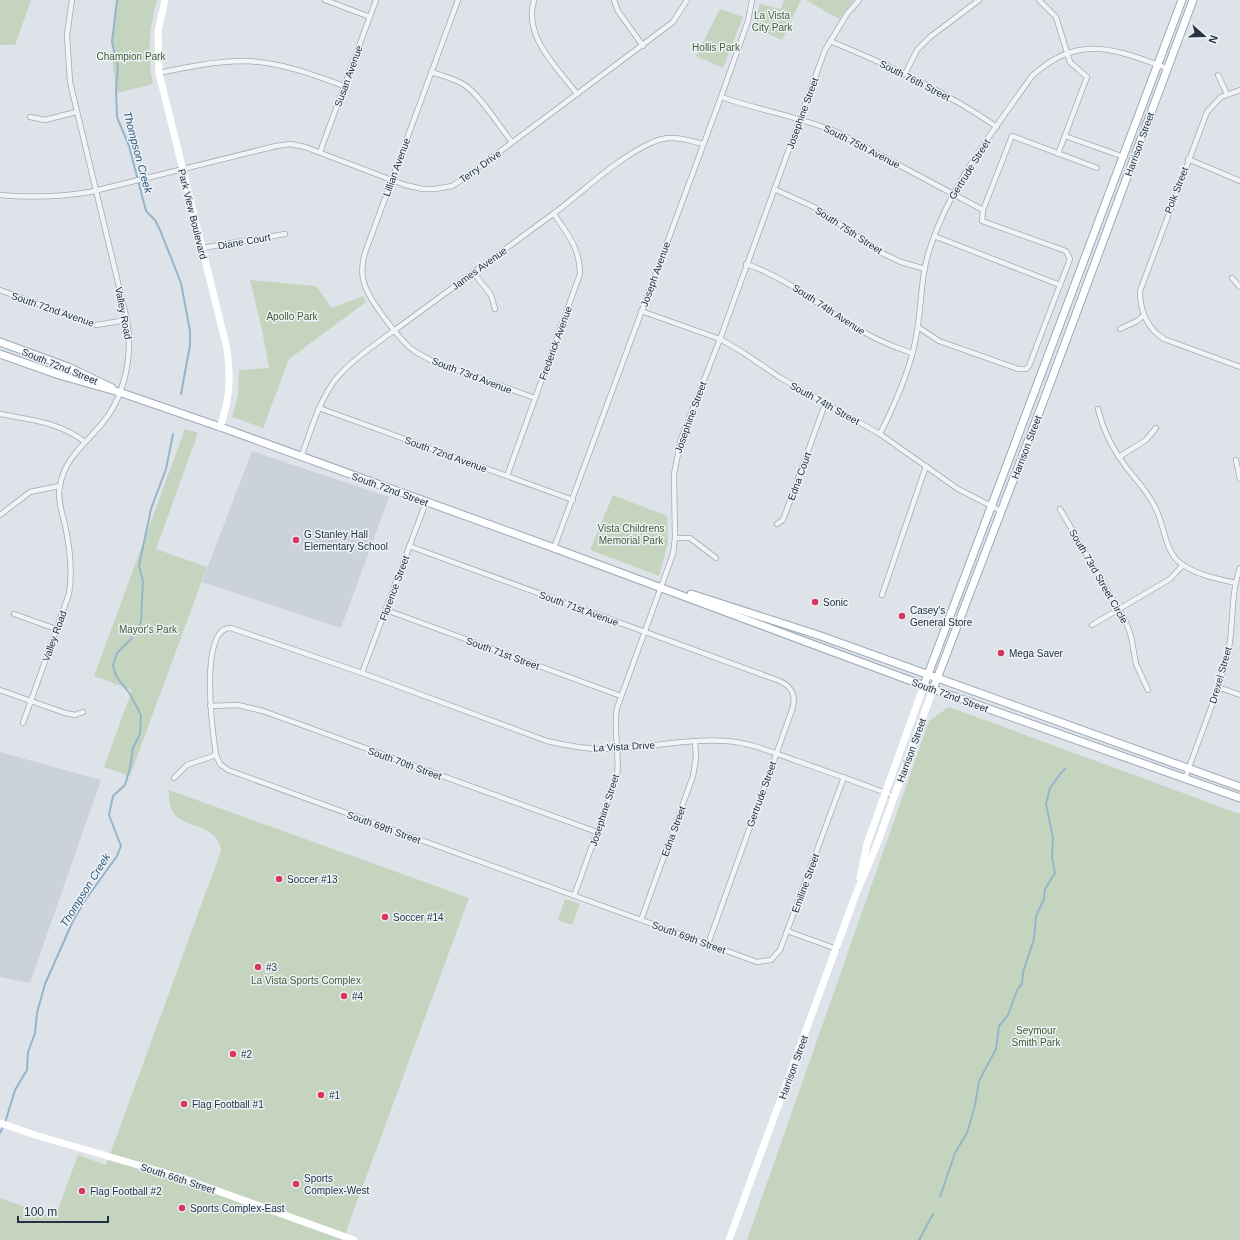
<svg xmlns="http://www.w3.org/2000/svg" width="1240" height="1240" viewBox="0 0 1240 1240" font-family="Arial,sans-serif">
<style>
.built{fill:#cbd2db}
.green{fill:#c5d4be}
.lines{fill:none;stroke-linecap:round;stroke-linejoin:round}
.stream{stroke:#95b5cd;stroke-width:2}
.street-casing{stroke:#a3aab3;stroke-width:6}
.primary-casing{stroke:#9ca9b6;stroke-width:9}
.street{stroke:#f1f3f7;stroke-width:4.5}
.secondary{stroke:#fff;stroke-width:7}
.primary{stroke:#fff;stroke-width:7}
.poi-dot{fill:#db355e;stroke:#edf2f6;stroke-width:1.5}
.labels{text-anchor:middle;stroke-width:3;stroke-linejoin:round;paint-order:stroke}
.park-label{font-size:10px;fill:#3e5e31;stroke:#edf2f6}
.street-label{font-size:10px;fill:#253241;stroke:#edf2f6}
.poi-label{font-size:10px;fill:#253241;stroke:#edf2f6;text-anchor:start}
.water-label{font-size:11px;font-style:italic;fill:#2b5679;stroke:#edf2f6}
</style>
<rect width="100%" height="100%" fill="#dee3e9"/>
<g class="built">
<polygon points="252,451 389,497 341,628 202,582"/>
<polygon points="0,752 101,780 30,983 0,977"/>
</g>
<g class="green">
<polygon points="0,0 31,0 15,45 0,45"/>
<path d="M118,0H157C149,28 147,55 153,84L117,93C111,62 110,31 118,0Z"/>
<polygon points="784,0 801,0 782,40 753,27 760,4 781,9"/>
<polygon points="806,0 854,0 839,19"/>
<polygon points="720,9 743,17 723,68 696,56"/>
<polygon points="250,280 316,286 332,308 363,296 366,302 289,359 263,428 232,417 238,395 239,370 269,368 262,330"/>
<polygon points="185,429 198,433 156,549 207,567 130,776 104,767 132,690 94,676"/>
<polygon points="613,495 667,516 668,542 659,576 590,550"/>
<polygon points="949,707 1240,814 1240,1240 747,1240 929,721"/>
<path d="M169,790L469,898L343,1240H0V1198L55,1217L78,1155L106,1165L221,851C220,845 218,839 213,835C194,819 167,828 169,790Z"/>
<polygon points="565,899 580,904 572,925 558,920"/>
</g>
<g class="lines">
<g class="stream">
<polyline points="117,0 112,42 118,67 116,90 117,117 129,146 146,211 155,220 160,230 181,283 190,331 190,345 181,394"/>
<polyline points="5,1123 15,1090 27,1070 28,1052 35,1033 37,1013 45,984 73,921 86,899 117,856 121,846 109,815 113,796 125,785 130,768 133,748 140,734 141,715 130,694 116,676 113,665 117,653 131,639 141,622 143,581 139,566 151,509 166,469 173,434"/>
<polyline points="0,1133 3,1127"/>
<polyline points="940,1197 955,1153 967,1133 975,1105 979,1081 996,1049 999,1026 1008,1015 1017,990 1022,984 1023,972 1034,939 1036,916 1044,899 1045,889 1055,873 1052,857 1053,838 1046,804 1050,788 1060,774 1065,769"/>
<polyline points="919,1240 933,1214"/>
</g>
<g class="street-casing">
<g id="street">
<polyline points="325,0 370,17"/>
<path d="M458,0L366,250C362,261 361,272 364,283C369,300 395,333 408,346C415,353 426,357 434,362L535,398"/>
<path d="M534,0C523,37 557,67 577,94"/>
<polyline points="614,0 618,11 643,46"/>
<polyline points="1039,0 1056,17 1070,62 1087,77 1058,154"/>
<path d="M830,41C888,65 945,91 997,127"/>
<path d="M431,72C443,76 456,79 466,86C483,99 498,125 512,142"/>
<path d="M159,73C187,67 216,61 244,61C279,62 312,74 344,86"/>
<polyline points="905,74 917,50 930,37 979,0"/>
<polyline points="1218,75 1227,94"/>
<path d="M1240,90L1221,97L1207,112L1140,291C1140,312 1147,328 1164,339L1240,367"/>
<path d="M721,97C759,110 799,117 837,132L983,210L982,221L1066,251L1070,259L1029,366L1026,369H1018L939,341L918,327"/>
<polyline points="30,117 45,120 76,112"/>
<polyline points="1065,136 1124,157"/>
<polyline points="320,152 376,0"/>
<polyline points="1188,159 1240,181"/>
<polyline points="774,189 816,208 882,253 901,262 925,269"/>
<path d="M0,195C31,198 59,197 90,192L276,146L291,144L305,147L405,185L423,189H435L452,186L466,177L673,22L687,0"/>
<polyline points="983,210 1012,136 1097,168"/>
<polyline points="934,236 1060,285"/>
<polyline points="202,248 285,234"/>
<path d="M746,264C782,276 811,299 842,319C864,334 887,345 912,353"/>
<polyline points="473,272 491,295 495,309"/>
<polyline points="1232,278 1240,287"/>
<polyline points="0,290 96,325 127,320"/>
<polyline points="641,311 720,339 744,353 779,377 880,434 958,489 1001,511"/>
<polyline points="1120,329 1137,321 1143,316"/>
<polyline points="319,408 573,500"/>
<path d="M1098,409C1103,430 1113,450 1126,467C1137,481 1149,493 1156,509C1164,525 1165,550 1179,562C1193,574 1217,579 1236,583"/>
<path d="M0,414C31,420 59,422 85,442"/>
<path d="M880,434C894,406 911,368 916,337C922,308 920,276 930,248C951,184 993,131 1032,76C1078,33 1114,49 1167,68"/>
<path d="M301,457C311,431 318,403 335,380C354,357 386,337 410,319C457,284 506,249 553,214C583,192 617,158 651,143C669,134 685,139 703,144"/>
<polyline points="1119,457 1146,440 1156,428"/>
<polyline points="1236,460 1240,479"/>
<path d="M507,476L580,274C580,248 568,235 554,214"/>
<polyline points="1060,509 1126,622 1131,636 1136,664 1148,690"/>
<polyline points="0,515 30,492 59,486"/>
<polyline points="777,524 783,520 825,404"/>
<polyline points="675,538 690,538 716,558"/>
<path d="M409,546L777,680C791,685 797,695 792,710L708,944"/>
<polyline points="554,548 721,97 748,21 752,0"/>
<polyline points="882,595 926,466"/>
<polyline points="386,610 621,696"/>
<polyline points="14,614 56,629"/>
<polyline points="1092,625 1170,579 1183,565"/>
<polyline points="362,673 426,502"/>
<polyline points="1218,687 1240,695"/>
<polyline points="0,690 65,713 75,715 83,712"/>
<polyline points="210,706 238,705 263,711 597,832"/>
<path d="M23,723L69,594C73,570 70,548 65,525C62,513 57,497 60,486C64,459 84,445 100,426C125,398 133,356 127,320L70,82L67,35L72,0"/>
<path d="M844,777L780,950L771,960L757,962L228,770L220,764L216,755C213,735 198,627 231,628L362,673L547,741C568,746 588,750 610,749C649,748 688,738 727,741C752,743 774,753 797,761C829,772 862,784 894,796"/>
<polyline points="174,778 187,765 216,755"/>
<path d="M1185,779C1199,737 1218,696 1228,653C1234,626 1230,595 1240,568"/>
<path d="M574,896L617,776C620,754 613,731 617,708L673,554L675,538L674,474L681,439L720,339L825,50L847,14L859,0"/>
<polyline points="641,920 693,776 696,758 695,741"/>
<polyline points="787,931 837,949"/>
</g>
</g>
<g class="primary-casing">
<g id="primary">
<polyline points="0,342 68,367 112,388"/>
<polyline points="0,354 59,375 119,392 226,429 554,548 933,689 1240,798"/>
<polyline points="691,594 818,635 1240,787"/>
<polyline points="924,685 1182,0"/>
<polyline points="933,689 1045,397 1193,0"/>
</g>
</g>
<use href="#street" class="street"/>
<g class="secondary">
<path d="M165,0L158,31L159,73L227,349C231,380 230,398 220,427"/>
<polyline points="860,878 867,844 924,685"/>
<polyline points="0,1123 35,1135 179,1177 354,1240"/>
<polyline points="729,1240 856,894 876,847 933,689"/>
</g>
<use href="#primary" class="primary"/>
</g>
<g class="poi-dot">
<circle cx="296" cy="540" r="4"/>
<circle cx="815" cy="602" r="4"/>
<circle cx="902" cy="616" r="4"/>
<circle cx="1001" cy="653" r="4"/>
<circle cx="279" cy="879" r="4"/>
<circle cx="385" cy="917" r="4"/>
<circle cx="258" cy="967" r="4"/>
<circle cx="344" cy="996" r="4"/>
<circle cx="233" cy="1054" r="4"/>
<circle cx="321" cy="1095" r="4"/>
<circle cx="184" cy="1104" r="4"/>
<circle cx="296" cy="1184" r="4"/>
<circle cx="82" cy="1191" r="4"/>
<circle cx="182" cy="1208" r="4"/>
</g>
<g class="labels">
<g class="park-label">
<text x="772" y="19">La Vista<tspan x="772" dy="12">City Park</tspan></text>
<text x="716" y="51">Hollis Park</text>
<text x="131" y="60">Champion Park</text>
<text x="292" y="320">Apollo Park</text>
<text x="631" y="532">Vista Childrens<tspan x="631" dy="12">Memorial Park</tspan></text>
<text x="148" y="633">Mayor's Park</text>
<text x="306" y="984">La Vista Sports Complex</text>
<text x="1036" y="1034">Seymour<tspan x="1036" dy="12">Smith Park</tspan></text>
</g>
<g class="street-label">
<text transform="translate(348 76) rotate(-70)" y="4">Susan Avenue</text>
<text transform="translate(915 80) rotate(27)" y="4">South 76th Street</text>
<text transform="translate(802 113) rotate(-70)" y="4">Josephine Street</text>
<text transform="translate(1139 144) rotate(-70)" y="4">Harrison Street</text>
<text transform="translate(862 146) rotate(27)" y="4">South 75th Avenue</text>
<text transform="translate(480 166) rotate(-36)" y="4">Terry Drive</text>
<text transform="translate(396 167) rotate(-70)" y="4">Lillian Avenue</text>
<text transform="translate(969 169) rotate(-58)" y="4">Gertrude Street</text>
<text transform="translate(1176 190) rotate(-69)" y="4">Polk Street</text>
<text transform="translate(193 214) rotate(76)" y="4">Park View Boulevard</text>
<text transform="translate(849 230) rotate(33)" y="4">South 75th Street</text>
<text transform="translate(244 241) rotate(-10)" y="4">Diane Court</text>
<text transform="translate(479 268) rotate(-36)" y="4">James Avenue</text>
<text transform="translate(655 274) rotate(-70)" y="4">Joseph Avenue</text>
<text transform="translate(53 309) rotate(19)" y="4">South 72nd Avenue</text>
<text transform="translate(829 309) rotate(33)" y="4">South 74th Avenue</text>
<text transform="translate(124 313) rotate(79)" y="4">Valley Road</text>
<text transform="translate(555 343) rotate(-70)" y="4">Frederick Avenue</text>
<text transform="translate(60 366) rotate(22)" y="4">South 72nd Street</text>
<text transform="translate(472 375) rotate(21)" y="4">South 73rd Avenue</text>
<text transform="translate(825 403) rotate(29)" y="4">South 74th Street</text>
<text transform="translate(690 417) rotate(-70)" y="4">Josephine Street</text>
<text transform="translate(1026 447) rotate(-69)" y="4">Harrison Street</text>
<text transform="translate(446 454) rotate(20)" y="4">South 72nd Avenue</text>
<text transform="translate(799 476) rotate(-70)" y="4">Edna Court</text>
<text transform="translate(390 489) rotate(20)" y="4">South 72nd Street</text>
<text transform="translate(1099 576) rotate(60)" y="4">South 73rd Street Circle</text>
<text transform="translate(394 588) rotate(-70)" y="4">Florence Street</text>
<text transform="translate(579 608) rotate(20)" y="4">South 71st Avenue</text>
<text transform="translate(54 636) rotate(-70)" y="4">Valley Road</text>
<text transform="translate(503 653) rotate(20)" y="4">South 71st Street</text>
<text transform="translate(1220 675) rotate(-74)" y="4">Drexel Street</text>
<text transform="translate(950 695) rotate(20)" y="4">South 72nd Street</text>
<text transform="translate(624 746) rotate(-3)" y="4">La Vista Drive</text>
<text transform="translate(911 750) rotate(-70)" y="4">Harrison Street</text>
<text transform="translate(405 763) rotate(20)" y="4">South 70th Street</text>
<text transform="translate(761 794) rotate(-70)" y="4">Gertrude Street</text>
<text transform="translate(604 810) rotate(-72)" y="4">Josephine Street</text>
<text transform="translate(384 827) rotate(20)" y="4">South 69th Street</text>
<text transform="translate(673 831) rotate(-70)" y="4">Edna Street</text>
<text transform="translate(805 883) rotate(-70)" y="4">Emiline Street</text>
<text transform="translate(689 937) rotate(20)" y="4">South 69th Street</text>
<text transform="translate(793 1067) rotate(-70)" y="4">Harrison Street</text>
<text transform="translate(178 1178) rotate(18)" y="4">South 66th Street</text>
</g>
<g class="poi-label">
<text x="304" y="538">G Stanley Hall<tspan x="304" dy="12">Elementary School</tspan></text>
<text x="823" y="606">Sonic</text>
<text x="910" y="614">Casey's<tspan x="910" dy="12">General Store</tspan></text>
<text x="1009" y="657">Mega Saver</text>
<text x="287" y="883">Soccer #13</text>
<text x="393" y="921">Soccer #14</text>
<text x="266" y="971">#3</text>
<text x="352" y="1000">#4</text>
<text x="241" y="1058">#2</text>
<text x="329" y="1099">#1</text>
<text x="192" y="1108">Flag Football #1</text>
<text x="304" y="1182">Sports<tspan x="304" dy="12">Complex-West</tspan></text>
<text x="90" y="1195">Flag Football #2</text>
<text x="190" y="1212">Sports Complex-East</text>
</g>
<g class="water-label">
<text transform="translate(138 152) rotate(75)" y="4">Thompson Creek</text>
<text transform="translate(85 890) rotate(-58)" y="4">Thompson Creek</text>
</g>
</g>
<g transform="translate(1204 36) rotate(110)" stroke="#edf2f6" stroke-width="3" paint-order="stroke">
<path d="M0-3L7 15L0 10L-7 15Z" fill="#253241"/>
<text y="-6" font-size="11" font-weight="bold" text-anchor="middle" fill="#253241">N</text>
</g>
<path d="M18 1216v6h90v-6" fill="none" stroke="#253241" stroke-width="2"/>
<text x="24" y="1216" font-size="12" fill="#253241" stroke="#edf2f6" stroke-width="3" paint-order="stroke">100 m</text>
</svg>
